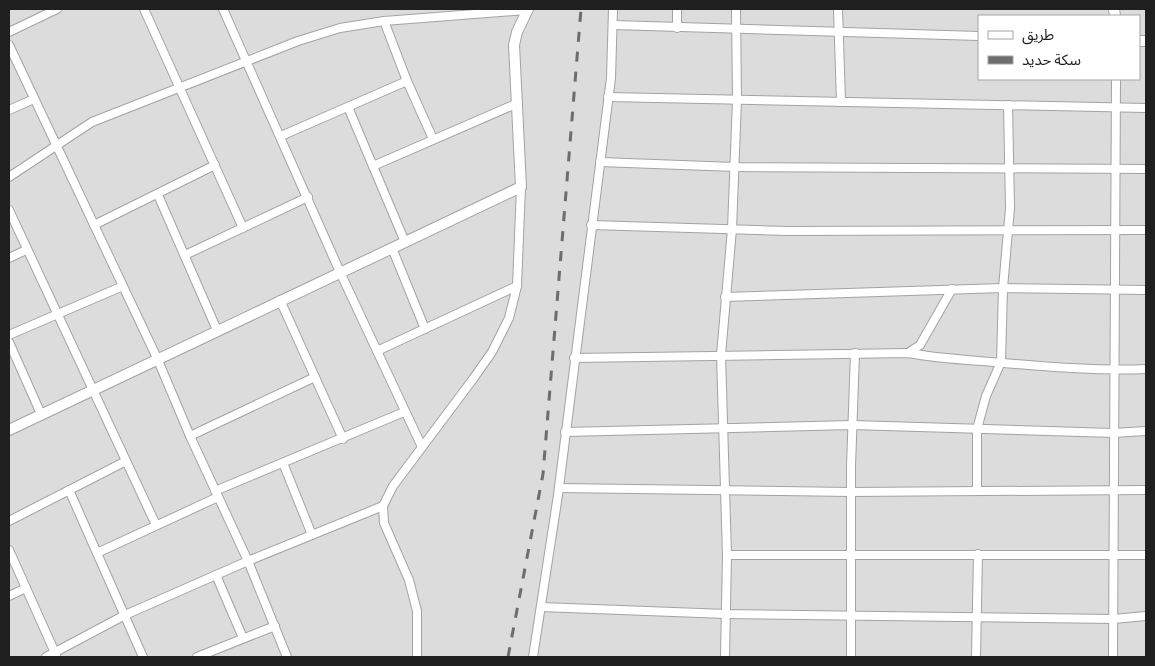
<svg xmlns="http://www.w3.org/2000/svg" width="1155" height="666" viewBox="0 0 1155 666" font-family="Manrope,'Noto Sans Arabic',sans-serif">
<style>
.residential{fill:#dddcdc;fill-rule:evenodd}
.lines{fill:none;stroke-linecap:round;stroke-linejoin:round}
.minor-casing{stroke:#a3a3a3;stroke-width:10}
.tertiary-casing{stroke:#a3a3a3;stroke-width:12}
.minor{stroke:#fff;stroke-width:8}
.tertiary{stroke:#fff;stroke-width:10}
.rail{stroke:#6d6d6d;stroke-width:3;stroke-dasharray:10 10;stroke-linecap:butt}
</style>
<rect width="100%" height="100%" fill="#efede5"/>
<path class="residential" d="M9,9H1146V657H9ZM979,16H1139V79H979Z"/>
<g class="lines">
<g class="minor-casing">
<g id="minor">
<polyline points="144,9 243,228"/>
<polyline points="223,9 340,272 422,447"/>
<polyline points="677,9 677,28"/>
<polyline points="838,9 841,102"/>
<polyline points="384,21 407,81 433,139"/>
<polyline points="613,25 979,36"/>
<polyline points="9,32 57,9"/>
<polyline points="9,45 157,358 190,436 248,561 287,657"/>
<polyline points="608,97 1146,108"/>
<polyline points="348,107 405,242"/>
<polyline points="9,110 34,99"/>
<polyline points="281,136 407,81"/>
<polyline points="600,162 735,167 1146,169"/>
<polyline points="373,166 518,103"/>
<polyline points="9,177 92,122 298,41 340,28 384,21 526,10"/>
<polyline points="158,195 217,330"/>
<polyline points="9,210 156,525"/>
<polyline points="94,225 215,165"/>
<polyline points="591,225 787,231 1146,230"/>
<polyline points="392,248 425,329"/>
<polyline points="185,255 308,197"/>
<polyline points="9,258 26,250"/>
<polyline points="725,297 1003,288 1146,290"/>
<polyline points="280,300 343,439"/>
<polyline points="9,335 123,286"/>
<polyline points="9,342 41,414"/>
<polyline points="377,351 517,286"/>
<polyline points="908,353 920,345 952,289"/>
<path d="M574,358L908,353C942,359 971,360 1004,363C1052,367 1099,371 1146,369"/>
<polyline points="565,432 852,425 1113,433 1146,431"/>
<polyline points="190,436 315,377"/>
<polyline points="283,463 312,535"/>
<polyline points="559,488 851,492 1146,490"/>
<polyline points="69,490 143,657"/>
<polyline points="215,491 404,412"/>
<polyline points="977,491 977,429 986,396 1001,362 1003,288 1010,208 1008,105"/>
<polyline points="9,521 126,461"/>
<polyline points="9,550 56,655"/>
<polyline points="97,553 218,497"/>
<polyline points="727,555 1146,555"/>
<polyline points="216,575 243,638"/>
<polyline points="9,596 26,588"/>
<polyline points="541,607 726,614 1113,619 1146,616"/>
<polyline points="46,657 125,615 248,561 383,506"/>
<polyline points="197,657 275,626"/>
<polyline points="417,657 417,611 409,580 384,523 383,506 393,486 473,379 492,352 509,318 517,286 521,187"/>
<polyline points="533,657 558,495 611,78 613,9"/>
<polyline points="725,657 727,555 721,355 732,229 737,100 736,9"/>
<polyline points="851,657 851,466 855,353"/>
<polyline points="976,657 978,554"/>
<polyline points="1113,657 1116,79"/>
</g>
</g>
<g class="tertiary-casing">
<g id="tertiary">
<polyline points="1114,9 1115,16"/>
<polyline points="1139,41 1146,41"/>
<polyline points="9,430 521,187 514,45 517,32 528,9"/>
</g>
</g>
<use href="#minor" class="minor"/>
<use href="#tertiary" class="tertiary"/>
<polyline class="rail" points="508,657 543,474 581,9"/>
</g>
<rect width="1155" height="666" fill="none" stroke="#1f1f1f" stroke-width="20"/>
<rect x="978" y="15" width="162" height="65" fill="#ffffff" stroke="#a5a5a5"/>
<rect x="988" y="31" width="25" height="8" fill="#ffffff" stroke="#a5a5a5"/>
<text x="1022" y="40" font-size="15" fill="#1f1f1f">طريق</text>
<rect x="988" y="56" width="25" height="8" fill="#6d6d6d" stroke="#a5a5a5"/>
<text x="1022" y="65" font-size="15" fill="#1f1f1f">سكة حديد</text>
</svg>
